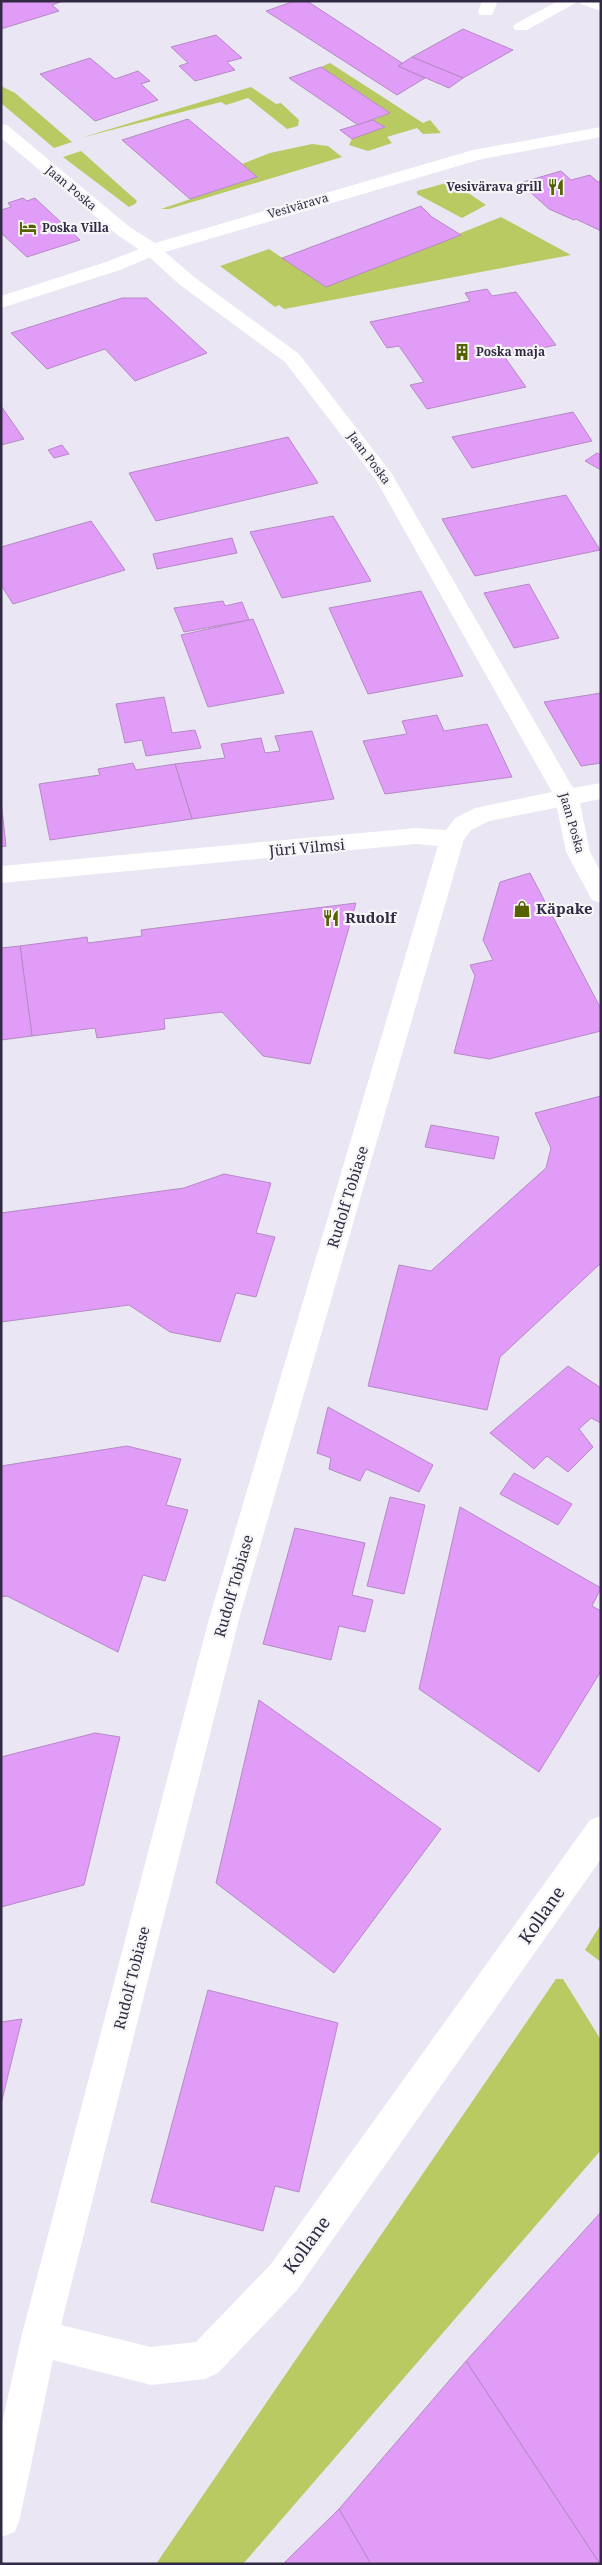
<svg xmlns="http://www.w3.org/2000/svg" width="602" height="2565" viewBox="0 0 602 2565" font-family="'Noto Serif',serif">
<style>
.green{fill:#b9ca63}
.building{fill:#e09cf7;stroke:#b58ac4}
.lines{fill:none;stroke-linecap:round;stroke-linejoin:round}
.lane{fill:#fff;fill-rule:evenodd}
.street{fill:#fff;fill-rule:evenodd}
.secondary{fill:#fff;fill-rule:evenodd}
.labels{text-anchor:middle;stroke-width:4.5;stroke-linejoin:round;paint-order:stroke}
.far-poi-label{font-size:12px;font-weight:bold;fill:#322a45;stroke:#f6f6f6;text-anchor:start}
.far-street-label{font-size:12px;fill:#322a45;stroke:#f6f6f6}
.street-label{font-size:15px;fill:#322a45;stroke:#f6f6f6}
.poi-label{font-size:15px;font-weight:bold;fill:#322a45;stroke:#f6f6f6;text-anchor:start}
.near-street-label{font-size:18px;fill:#322a45;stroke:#f6f6f6}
</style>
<rect width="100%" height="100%" fill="#eae6f4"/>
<g class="green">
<polygon points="330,63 423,123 430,120 441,133 423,134 417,128 387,137 392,143 368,151 349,145 352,139 384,127 373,120 390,113 321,67"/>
<polygon points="1,86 15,93 72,142 54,148 1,103"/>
<polygon points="251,87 276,104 281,103 299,120 298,126 287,129 248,98 226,105 221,102 80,138"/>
<polygon points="312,144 328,146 342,157 169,209 161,209 256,177 242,164 270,153"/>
<polygon points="81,151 137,201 135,204 129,207 63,157"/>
<polygon points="446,183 458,186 486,205 462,218 417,194 417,191"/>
<polygon points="501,217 571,255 284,309 279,305 275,307 220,266 269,249 326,287"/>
<polygon points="601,1924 601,1962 585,1950"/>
<polygon points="556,1979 563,1979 601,2040 601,2150 243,2564 156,2564"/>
</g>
<g class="building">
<polygon points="1,1 63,1 52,5 59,11 1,29"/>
<polygon points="295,1 307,1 402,63 398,66 425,78 397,95 266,11"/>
<polygon points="463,29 513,50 463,78 412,57"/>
<polygon points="216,35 242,58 227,62 235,70 195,81 179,66 188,63 171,47"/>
<polygon points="412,57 463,78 449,88 398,66"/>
<polygon points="90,58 115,79 138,71 150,81 141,84 158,100 95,121 40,74"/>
<polygon points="321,67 390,113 358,125 289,78"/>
<polygon points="188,119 242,164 257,177 190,199 122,140"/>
<polygon points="373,120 385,127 352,139 340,130"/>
<polygon points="561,171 571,180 590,175 598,182 601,181 601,231 576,219 574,220 549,209 520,183"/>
<polygon points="23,198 27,201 35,198 80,240 27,257 1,233 1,210 11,207 8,203"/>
<polygon points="421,206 432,217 461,235 326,287 282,258"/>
<polygon points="487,289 492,296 516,292 556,345 504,356 526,387 427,409 410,385 424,382 399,346 387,348 370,322 470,301 465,293"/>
<polygon points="122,298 147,298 207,353 135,381 105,349 47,369 11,333"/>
<polygon points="1,406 24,439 1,445"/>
<polygon points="573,412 592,441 472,468 452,437"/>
<polygon points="288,437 318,483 156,521 129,473"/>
<polygon points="62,445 69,454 54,458 48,450"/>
<polygon points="597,453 601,455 601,470 585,461"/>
<polygon points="566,495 600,550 475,576 442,519"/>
<polygon points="333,516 371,581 282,598 250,532"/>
<polygon points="91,521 125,570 13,604 1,585 1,547"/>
<polygon points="232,538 237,553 157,569 153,554"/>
<polygon points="529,584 559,638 514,648 484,593"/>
<polygon points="421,591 463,676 368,694 329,608"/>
<polygon points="223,601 225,606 242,602 249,620 184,632 174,608"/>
<polygon points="253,619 284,693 208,707 181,635"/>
<polygon points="601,693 601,763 581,766 544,702"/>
<polygon points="164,697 172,733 195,730 201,748 146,756 142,740 125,743 116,704"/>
<polygon points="437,715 444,731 487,724 512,777 385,794 363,741 407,734 402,721"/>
<polygon points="312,731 334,799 192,819 175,764 225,758 221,744 261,738 265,753 280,751 275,736"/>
<polygon points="133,763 136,770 175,764 192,819 50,840 39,784 100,775 98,769"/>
<polygon points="1,801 6,846 1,847"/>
<polygon points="530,873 601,1009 601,1031 489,1059 454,1053 475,976 470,965 493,960 483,940 500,882"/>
<polygon points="356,903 310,1064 263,1056 222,1012 164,1019 165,1029 97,1038 95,1028 32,1036 20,946 87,937 88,943 142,936 141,930"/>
<polygon points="20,946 32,1036 1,1040 1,948"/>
<polygon points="601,1096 601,1263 500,1357 487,1410 368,1386 399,1265 431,1271 546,1168 551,1148 535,1113"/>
<polygon points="431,1125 499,1137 494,1159 425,1147"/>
<polygon points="224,1174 271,1183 256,1233 275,1237 256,1297 236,1293 220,1342 170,1332 129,1305 1,1322 1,1213 184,1188"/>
<polygon points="568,1366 601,1388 601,1423 591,1418 579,1429 593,1447 568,1472 547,1456 534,1469 490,1433"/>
<polygon points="328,1407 433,1465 419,1492 366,1469 360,1481 329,1469 331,1458 317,1453"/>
<polygon points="127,1446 181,1459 166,1505 188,1510 165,1581 143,1575 118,1652 7,1596 1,1597 1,1466"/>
<polygon points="514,1473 572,1504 558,1525 500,1494"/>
<polygon points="390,1497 425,1505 404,1594 367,1586"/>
<polygon points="460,1507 601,1588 592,1606 601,1611 601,1671 539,1772 419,1689"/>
<polygon points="295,1528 365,1543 352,1595 373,1600 365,1632 339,1626 331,1660 263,1644"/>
<polygon points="259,1700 441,1829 334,1973 216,1883"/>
<polygon points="95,1733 120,1737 84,1885 1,1907 1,1757"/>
<polygon points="208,1990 338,2023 299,2192 275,2186 263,2231 151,2202"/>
<polygon points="22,2019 1,2104 1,2022"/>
<polygon points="601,2212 601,2564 600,2564 466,2361"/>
<polygon points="466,2361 600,2564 371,2564 339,2509"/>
<polygon points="339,2509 371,2564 283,2564"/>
</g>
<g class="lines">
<g class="lane">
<polygon points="482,1 498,1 492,15 480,15 478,12"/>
<polygon points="558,1 579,1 527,30 515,30 513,27 515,24"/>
<polygon points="579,1 601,1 601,11 581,4"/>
</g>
<g class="street">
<polygon points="152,244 158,246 161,250 158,254 120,270 1,308 1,296 106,262"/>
<polygon points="567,790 575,792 579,798 590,852 601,872 601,903 592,900 566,852 555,798 559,792"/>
<polygon points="452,831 460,833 464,839 239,1619 61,2325 151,2347 196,2342 271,2264 590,1820 601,1816 601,1859 297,2290 218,2373 205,2379 151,2385 53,2360 20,2518 15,2532 1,2537 1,2428 21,2338 209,1619 440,839 444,833"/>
</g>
<polygon class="secondary" points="1,124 7,125 131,228 155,243 473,150 601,127 601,137 482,159 165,252 194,277 299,354 392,474 573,788 601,783 601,799 489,821 471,830 460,845 452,847 416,844 1,883 1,866 416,828 446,830 455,818 475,808 552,792 376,480 285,362 180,285 146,254 119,236 1,138"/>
</g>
<defs>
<g id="restaurant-bare" transform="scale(1.35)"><path d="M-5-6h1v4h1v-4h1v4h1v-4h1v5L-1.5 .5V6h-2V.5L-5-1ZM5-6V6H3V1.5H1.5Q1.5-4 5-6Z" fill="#566100" stroke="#f6f6f6" stroke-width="2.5" paint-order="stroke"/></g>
<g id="hotel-bare" transform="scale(1.35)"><path d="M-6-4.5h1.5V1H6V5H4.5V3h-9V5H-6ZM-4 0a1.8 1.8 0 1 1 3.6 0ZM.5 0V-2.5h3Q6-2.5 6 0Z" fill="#566100" stroke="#f6f6f6" stroke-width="2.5" paint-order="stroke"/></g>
<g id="building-bare" transform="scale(1.35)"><path d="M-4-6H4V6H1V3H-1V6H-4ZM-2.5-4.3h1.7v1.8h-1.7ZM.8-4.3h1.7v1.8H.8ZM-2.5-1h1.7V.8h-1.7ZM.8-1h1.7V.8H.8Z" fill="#566100" stroke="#f6f6f6" stroke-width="2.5" paint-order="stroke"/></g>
<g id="shop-bare" transform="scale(1.35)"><path d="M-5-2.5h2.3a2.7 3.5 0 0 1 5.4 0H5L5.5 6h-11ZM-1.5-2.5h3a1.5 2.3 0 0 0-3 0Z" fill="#566100" stroke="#f6f6f6" stroke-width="2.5" paint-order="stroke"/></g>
</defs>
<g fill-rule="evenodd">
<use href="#restaurant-bare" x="556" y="187"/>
<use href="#hotel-bare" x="28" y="228"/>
<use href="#building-bare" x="462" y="352"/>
<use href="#shop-bare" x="522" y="909"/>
<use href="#restaurant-bare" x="331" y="918"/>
</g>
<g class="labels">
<g class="far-poi-label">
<text x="542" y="191" text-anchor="end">Vesivärava grill</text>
<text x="42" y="232">Poska Villa</text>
<text x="476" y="356">Poska maja</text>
</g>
<g class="far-street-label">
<text transform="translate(71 188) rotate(40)" y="4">Jaan Poska</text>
<text transform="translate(298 206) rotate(-16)" y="4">Vesivärava</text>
<text transform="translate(369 458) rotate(53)" y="4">Jaan Poska</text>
<text transform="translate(572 823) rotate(74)" y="4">Jaan Poska</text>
</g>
<g class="street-label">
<text transform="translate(307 848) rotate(-5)" y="5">Jüri Vilmsi</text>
<text transform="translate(348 1197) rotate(-73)" y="5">Rudolf Tobiase</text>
<text transform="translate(234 1586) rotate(-74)" y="5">Rudolf Tobiase</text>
<text transform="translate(132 1978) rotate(-76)" y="5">Rudolf Tobiase</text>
</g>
<g class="poi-label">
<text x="536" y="914">Käpake</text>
<text x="345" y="923">Rudolf</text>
</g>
<g class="near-street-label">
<text transform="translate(542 1915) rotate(-55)" y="6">Kollane</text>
<text transform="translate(307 2245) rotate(-54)" y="6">Kollane</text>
</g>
</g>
<rect width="602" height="2565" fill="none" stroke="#322a45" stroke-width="5"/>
</svg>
